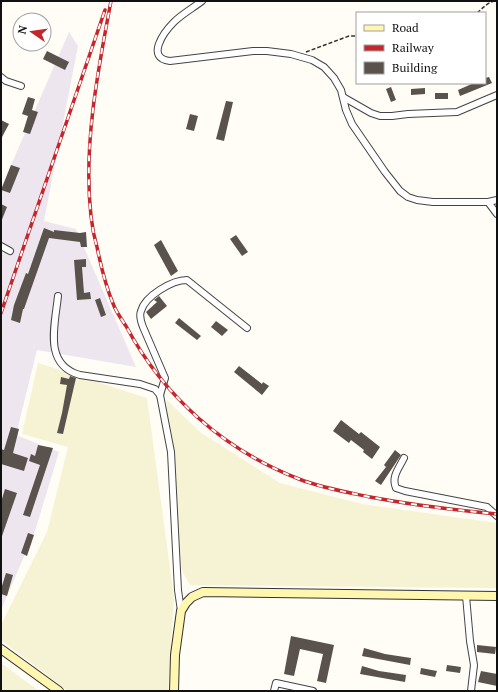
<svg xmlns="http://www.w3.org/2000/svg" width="498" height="692" viewBox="0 0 498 692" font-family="'PT Serif',serif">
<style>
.industrial{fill:#eee6ef}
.farmland{fill:#f6f3d4}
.building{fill:#5a524d}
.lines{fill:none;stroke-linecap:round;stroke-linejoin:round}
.street-casing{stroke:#444;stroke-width:8}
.secondary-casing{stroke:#333;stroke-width:10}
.path{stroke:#333;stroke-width:1.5;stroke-dasharray:4 2;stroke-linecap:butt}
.street{stroke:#fff;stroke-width:6}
.secondary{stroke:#fff6b0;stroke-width:8}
.rail-casing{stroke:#c4262e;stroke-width:3.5}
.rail{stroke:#fff;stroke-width:2;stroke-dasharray:6;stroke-linecap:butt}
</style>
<rect width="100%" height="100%" fill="#fffdf5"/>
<polygon class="industrial" points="69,32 78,46 44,221 76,229 136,367 37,350 16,435 59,452 35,531 1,610 1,188"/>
<g class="farmland">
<polygon points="38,363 147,398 174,598 168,691 68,691 1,640 1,625 47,532 68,447 22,434"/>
<polygon points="166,399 200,432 280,483 362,504 497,523 497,588 190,585 182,571"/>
<polygon points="1,663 39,691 1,691"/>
</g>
<g class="building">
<polygon points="47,51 69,62 65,70 43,59"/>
<polygon points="489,77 492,83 460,96 458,90 474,83 485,83 485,78"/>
<polygon points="391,87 396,100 391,102 386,89"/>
<polygon points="425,88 425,94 411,95 411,89"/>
<rect x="435" y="93" width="13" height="6"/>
<polygon points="28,97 35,99 32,110 38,112 30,134 23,132 28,116 22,114"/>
<polygon points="226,101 233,102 224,141 216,139"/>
<polygon points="190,114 198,116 194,131 186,129"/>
<polygon points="1,120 9,124 1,139"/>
<polygon points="11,165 20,168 10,193 1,190"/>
<polygon points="1,204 7,207 1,222"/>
<polygon points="44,228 54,232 54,230 80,233 86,232 87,247 81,247 80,242 49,238 24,309 23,309 20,323 11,320 14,305 26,273 28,274"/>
<polygon points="236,235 248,252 242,256 230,239"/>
<polygon points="161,240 178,271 171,276 154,245"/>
<polygon points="86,259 86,267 82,267 84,293 90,292 91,299 77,300 74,260"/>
<polygon points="159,296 167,306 151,319 146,312 157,302 154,300"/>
<polygon points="100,298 106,315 101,317 95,300"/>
<polygon points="179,318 201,336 197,340 175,323"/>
<polygon points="216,321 228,330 222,336 211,327"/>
<polygon points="239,366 262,384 263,382 269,386 262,395 234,372"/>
<polygon points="70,376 76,378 63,434 57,433 62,413 67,385 60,384 61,377 69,379"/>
<polygon points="341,420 359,434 361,432 380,447 372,459 363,452 364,450 351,440 349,443 333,431"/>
<polygon points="11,427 19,429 13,453 28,458 24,471 1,464 1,449 4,450"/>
<polygon points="38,445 53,448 30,517 23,515 40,465 29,461 31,454 35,456"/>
<polygon points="395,450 401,455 381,485 375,481 386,467 384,465"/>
<polygon points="5,489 17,493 2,536 1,502"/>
<polygon points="28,533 34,535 27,556 21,553"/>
<polygon points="6,573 13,575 7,596 1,594 1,589"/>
<polygon points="291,636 334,645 326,683 317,681 323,654 300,649 294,676 284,674"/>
<polygon points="477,645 496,647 495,654 477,652"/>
<polygon points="364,648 385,654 411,658 410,665 362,656"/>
<polygon points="447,665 461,667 460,673 446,671"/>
<polygon points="362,666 379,671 406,675 405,682 360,674"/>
<polygon points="421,668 437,671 435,677 420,674"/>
<polygon points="481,671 497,674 497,686 478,682"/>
</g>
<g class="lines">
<g class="street-casing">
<g id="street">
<path d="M202,1C193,8 182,14 174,22C164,32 145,58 170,61L253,51H267L291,54L312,60L324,67L334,78L341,90L346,110L352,124L385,172L400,191L408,197L417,200L433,202H488L497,214"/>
<polyline points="1,77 6,81 21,86"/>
<polyline points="343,97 371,113 380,116 392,116 408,114 457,112 497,95"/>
<polyline points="488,202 497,200"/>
<polyline points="1,246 10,251"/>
<path d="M58,296C55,325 43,365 80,375L140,384L155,389L160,395"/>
<path d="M404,458C399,468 391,477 396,488L405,491L487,507L497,516"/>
<polyline points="466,596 470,641 474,665 471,691"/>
<path d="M181,611L178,590L171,452L160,395L165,378L143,327C141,322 139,316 141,311C145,296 172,280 187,280L247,328"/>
<polyline points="274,691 276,683 313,691"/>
</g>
</g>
<g class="secondary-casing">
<g id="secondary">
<polyline points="1,649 59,691"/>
<polyline points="174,691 175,655 181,611 186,603 192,597 203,592 497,596"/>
</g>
</g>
<g class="path">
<path d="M477,13C483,8 487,3 494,1"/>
<polyline points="306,52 349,36 357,36"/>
</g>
<use href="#street" class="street"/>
<use href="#secondary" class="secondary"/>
<g class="rail-casing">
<g id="rail">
<path d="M111,1C98,70 83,146 91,216C92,226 94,237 97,247C101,267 106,287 114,306C117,313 122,320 126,326C164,397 224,450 299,479C322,488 346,492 370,497C412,505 454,510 497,514"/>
<polyline points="1,313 105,10"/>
</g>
</g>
<use href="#rail" class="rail"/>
</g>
<rect width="498" height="692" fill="none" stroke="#111111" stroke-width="4"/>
<rect x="356" y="12" width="130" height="72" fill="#ffffff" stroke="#a0a0a0"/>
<rect x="364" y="25" width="20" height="6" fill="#fff6b0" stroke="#a0a0a0"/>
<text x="392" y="32" font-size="12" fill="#111111">Road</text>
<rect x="364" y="45" width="20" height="6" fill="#c4262e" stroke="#a0a0a0"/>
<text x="392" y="52" font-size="12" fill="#111111">Railway</text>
<rect x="364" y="62" width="20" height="12" fill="#5a524d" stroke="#a0a0a0"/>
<text x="392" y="72" font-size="12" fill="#111111">Building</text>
<g transform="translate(32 32) rotate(283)"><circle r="19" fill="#ffffff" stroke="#a0a0a0"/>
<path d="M0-3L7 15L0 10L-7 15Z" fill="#c4262e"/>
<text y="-6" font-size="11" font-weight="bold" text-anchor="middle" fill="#111111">N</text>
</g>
</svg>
